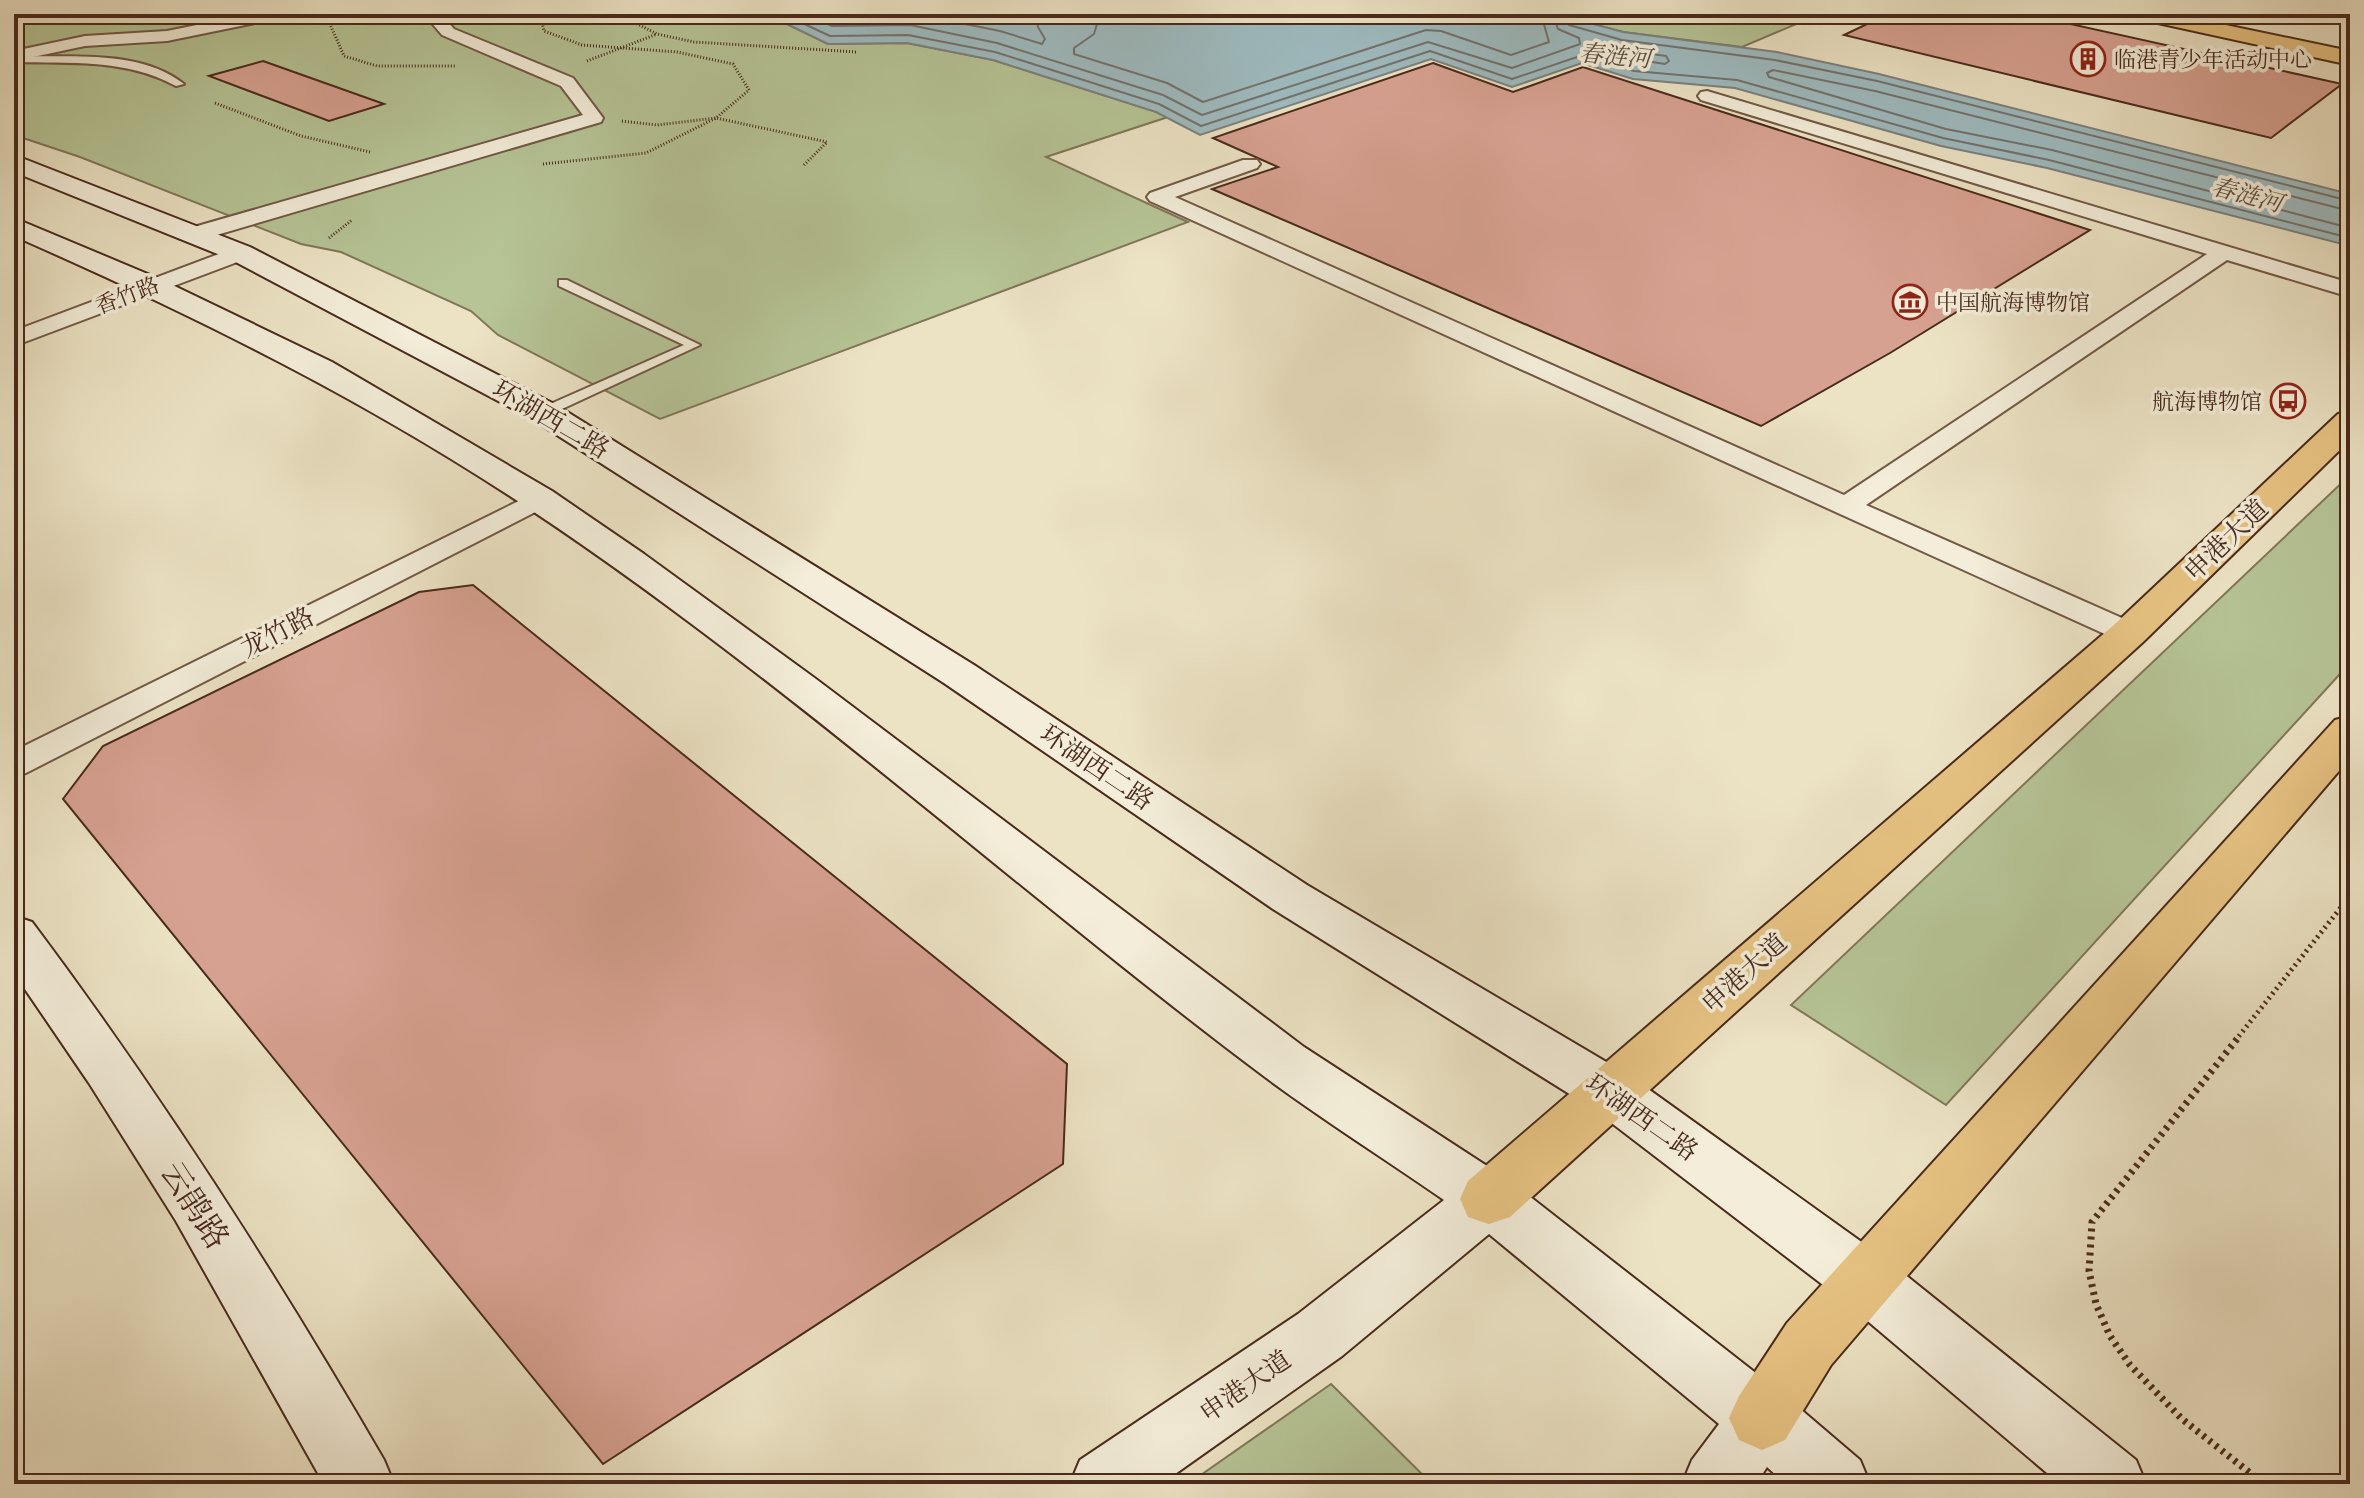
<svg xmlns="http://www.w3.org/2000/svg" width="2364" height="1498" viewBox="0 0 2364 1498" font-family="'IM FELL French Canon','Noto Serif SC',serif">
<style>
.green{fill:#b6c496;stroke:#807758;stroke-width:2}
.water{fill:#9ebbc0;stroke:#7c817e;stroke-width:2}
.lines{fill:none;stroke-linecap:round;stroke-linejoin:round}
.shore{stroke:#74726e;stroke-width:2}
.building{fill:#d7a191;stroke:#492a1b;stroke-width:2}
.lane-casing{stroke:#725846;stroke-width:4}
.street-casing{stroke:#725846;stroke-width:4}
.secondary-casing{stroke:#492a1b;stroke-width:4}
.primary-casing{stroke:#492a1b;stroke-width:4}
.path-far2{stroke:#492a1b;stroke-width:3;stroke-dasharray:1 2;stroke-linecap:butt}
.path-far1{stroke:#492a1b;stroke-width:5;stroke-dasharray:2 4;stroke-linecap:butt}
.path{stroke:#492a1b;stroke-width:7;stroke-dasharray:3 5;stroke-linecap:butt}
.lane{fill:#f3edd9;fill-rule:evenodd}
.street{fill:#f3edd9;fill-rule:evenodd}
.secondary{fill:#f3edd9;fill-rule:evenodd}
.primary{fill:#e6c282;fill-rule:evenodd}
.labels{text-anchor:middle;stroke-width:7;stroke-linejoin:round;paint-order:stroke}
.far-poi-label{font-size:22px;fill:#492a1b;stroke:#f3edd9;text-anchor:start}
.far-street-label{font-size:22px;fill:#492a1b;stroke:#f3edd9}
.far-water-label{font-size:24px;font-style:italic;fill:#5e4e44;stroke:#f3edd9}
.street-label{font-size:26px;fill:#492a1b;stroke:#f3edd9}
.near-street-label{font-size:32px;fill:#492a1b;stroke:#f3edd9}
</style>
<rect width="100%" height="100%" fill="#ece3c5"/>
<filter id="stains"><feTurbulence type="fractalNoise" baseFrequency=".0025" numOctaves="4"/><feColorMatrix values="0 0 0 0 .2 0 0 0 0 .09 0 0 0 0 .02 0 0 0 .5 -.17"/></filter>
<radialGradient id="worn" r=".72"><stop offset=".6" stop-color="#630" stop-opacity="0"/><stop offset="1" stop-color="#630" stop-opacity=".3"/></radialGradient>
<g class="green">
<polygon points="14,14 754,14 787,24 828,44 907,43 993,60 1157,112 1168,117 1046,157 1188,222 660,419 498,335 471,311 341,252 301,244 80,157 14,135"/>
<polygon points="1556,14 1820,14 1742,47 1623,32"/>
<polygon points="2350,475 2350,663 1946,1105 1791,1005"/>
<polygon points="1331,1384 1432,1484 1188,1484"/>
</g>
<polygon class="water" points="754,14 1025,14 1068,18 1097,14 1556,14 1623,32 1777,52 1879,74 2350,194 2350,246 2047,168 1941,146 1735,88 1633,79 1582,63 1512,87 1431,59 1200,135 1156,112 993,60 907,43 828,44 787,24"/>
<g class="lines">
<g class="shore">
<polyline points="783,14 830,36 908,35 995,52 1159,104 1201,126 1430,51 1512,79 1583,55 1634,71 1737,80 1943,138 2049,160 2350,238"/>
<polyline points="808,14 832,26 910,25 997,43 1163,95 1202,115 1428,42 1512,68 1580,44 1579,38 1558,29 1553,14"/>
<polyline points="915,14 1000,31 1042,44 1045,39 1038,27 1036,14"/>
<polyline points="1100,14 1094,34 1074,48 1074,54 1167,83 1203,102 1426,30 1441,31 1511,55 1549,42 1541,14"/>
<polyline points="1564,14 1569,25 1622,40 1775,60 1877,81 2350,201"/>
<polygon points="1630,51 1666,56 1669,61 1665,64 1627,58"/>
<polyline points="2350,211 1875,91 1773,70 1767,73 1769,77 1946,129 2052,150 2350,228"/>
</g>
</g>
<g class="building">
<polygon points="1888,14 2025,14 2342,84 2271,138 1844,35"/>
<polygon points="263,61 384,104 329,121 209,76"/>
<polygon points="1433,63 1513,92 1583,67 2090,230 1890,353 1761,426 1212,189 1278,167 1213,138"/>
<polygon points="473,585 1067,1064 1063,1164 603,1464 63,799 103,746 419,592"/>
</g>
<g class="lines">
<g class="lane-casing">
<g id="lane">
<path d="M14,56C67,58 139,48 184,84L176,86C125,58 70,64 14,62Z"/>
<polygon points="559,280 567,280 700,345 549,415 539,415 539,409 684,345 559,286"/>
</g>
</g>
<g class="street-casing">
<g id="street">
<polygon points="251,14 304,14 296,19 255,23 167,41 85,46 14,61 14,51 85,36 167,31"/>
<polygon points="424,14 441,14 454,29 573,78 603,118 601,122 203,239 187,239 184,234 187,229 583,115 561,86 442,35"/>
<polygon points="1707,91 2350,283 2350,297 2227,260 1866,505 2140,626 2145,633 2140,640 2129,642 2118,640 1150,201 1147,197 1150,193 1243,160 1257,160 1260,164 1257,168 1175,197 1844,495 2207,254 1701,100 1698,96 1701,92"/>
<polygon points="240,246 248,248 251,253 248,258 14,346 14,331"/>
<polygon points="539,491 549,493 553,499 549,505 26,773 14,776 14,751"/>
</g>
</g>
<g class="secondary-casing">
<g id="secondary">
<polygon points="14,155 250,247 556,405 974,665 1307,885 1630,1076 1888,1261 2136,1460 2146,1484 2060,1484 1844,1301 1592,1108 1273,909 944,683 532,419 230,259 14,172"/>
<path d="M14,218L162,280L332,362L552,491L644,554L816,679L1304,1047L1510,1181L1785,1396L1860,1460L1870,1484H1786L1767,1467L1756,1484H1682L1692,1460L1719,1424L1489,1234L1342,1356L1161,1484H1070L1080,1460L1298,1314L1444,1200C1385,1159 1323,1120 1265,1077C1017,891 787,680 528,508C366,400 192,314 14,236Z"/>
<path d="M14,916L32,922C161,1094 276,1274 384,1460L394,1484H324L176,1221L89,1083L14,973Z"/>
</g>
</g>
<g class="primary-casing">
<g id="primary">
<polygon points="2134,14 2173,14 2350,51 2350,65 2144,20"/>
<polygon points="2350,411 2350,440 2143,642 1510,1217 1489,1224 1468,1217 1460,1199 1468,1181 2115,624 2338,414"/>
<polygon points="2350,716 2350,758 1831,1365 1785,1440 1762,1450 1739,1440 1729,1418 1739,1396 1787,1323 2335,720"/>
</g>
</g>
<g class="path-far2">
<polyline points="540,14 544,31 582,45 677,52 733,64 749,90 716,118 657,125 621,121"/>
<polyline points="618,14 657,34 694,42 857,52"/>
<polyline points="326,15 344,56 377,66 456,66"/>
<polyline points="587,61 657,34"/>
<polyline points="215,103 301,136 370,152"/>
<polyline points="543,164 646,153 716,118 827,142 803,166"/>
<polyline points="329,238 352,220"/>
</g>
<polyline class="path-far1" points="2235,1041 2350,896"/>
<polyline class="path" points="2237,1039 2092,1222 2089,1271 2096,1304 2110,1336 2130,1365 2182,1419 2264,1484"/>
<use href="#lane" class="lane"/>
<use href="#street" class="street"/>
<use href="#secondary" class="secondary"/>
<use href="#primary" class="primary"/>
</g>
<defs>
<g id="building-ring" transform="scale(1.8)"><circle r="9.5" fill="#f3edd9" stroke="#8f2418" stroke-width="1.5"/><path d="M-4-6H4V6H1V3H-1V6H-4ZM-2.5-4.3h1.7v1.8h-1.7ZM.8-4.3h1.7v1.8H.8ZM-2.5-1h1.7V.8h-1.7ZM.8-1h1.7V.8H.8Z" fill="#8f2418"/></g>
<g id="museum-ring" transform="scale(1.8)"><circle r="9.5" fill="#f3edd9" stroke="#8f2418" stroke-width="1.5"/><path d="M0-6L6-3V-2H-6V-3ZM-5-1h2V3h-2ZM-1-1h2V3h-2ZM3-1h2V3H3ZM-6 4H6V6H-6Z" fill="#8f2418"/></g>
<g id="bus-ring" transform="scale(1.8)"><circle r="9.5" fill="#f3edd9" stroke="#8f2418" stroke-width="1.5"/><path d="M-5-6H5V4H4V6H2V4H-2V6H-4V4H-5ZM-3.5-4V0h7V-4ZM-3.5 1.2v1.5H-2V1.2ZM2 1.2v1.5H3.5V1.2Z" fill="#8f2418"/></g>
</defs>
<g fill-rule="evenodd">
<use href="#building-ring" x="2088" y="59"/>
<use href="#museum-ring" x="1910" y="302"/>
<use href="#bus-ring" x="2288" y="401"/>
</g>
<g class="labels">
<g class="far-poi-label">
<text x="2114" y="67">临港青少年活动中心</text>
<text x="1936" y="310">中国航海博物馆</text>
<text x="2262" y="409" text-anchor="end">航海博物馆</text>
</g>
<g class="far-street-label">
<text transform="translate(127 295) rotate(-21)" y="8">香竹路</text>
</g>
<g class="far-water-label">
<text transform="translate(1615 56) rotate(5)" y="8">春涟河</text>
<text transform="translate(2247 195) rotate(15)" y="8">春涟河</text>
</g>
<g class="street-label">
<text transform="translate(551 419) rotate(30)" y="9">环湖西二路</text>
<text transform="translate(2226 540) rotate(-44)" y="9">申港大道</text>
<text transform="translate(277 632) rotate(-27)" y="9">龙竹路</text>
<text transform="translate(1097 767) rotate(34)" y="9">环湖西二路</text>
<text transform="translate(1744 973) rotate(-42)" y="9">申港大道</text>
<text transform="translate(1642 1117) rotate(35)" y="9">环湖西二路</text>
<text transform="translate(1245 1386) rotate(-35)" y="9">申港大道</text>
</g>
<g class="near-street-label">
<text transform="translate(195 1205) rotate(57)" y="11">云鹃路</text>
</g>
</g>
<rect width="2364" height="1498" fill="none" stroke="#ece3c5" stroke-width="48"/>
<rect x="16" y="16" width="2332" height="1466" fill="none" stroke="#492a1b" stroke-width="4"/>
<rect x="24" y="24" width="2316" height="1450" fill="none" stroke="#492a1b" stroke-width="2"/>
<rect width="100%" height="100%" filter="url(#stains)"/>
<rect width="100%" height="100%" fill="url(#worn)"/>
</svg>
